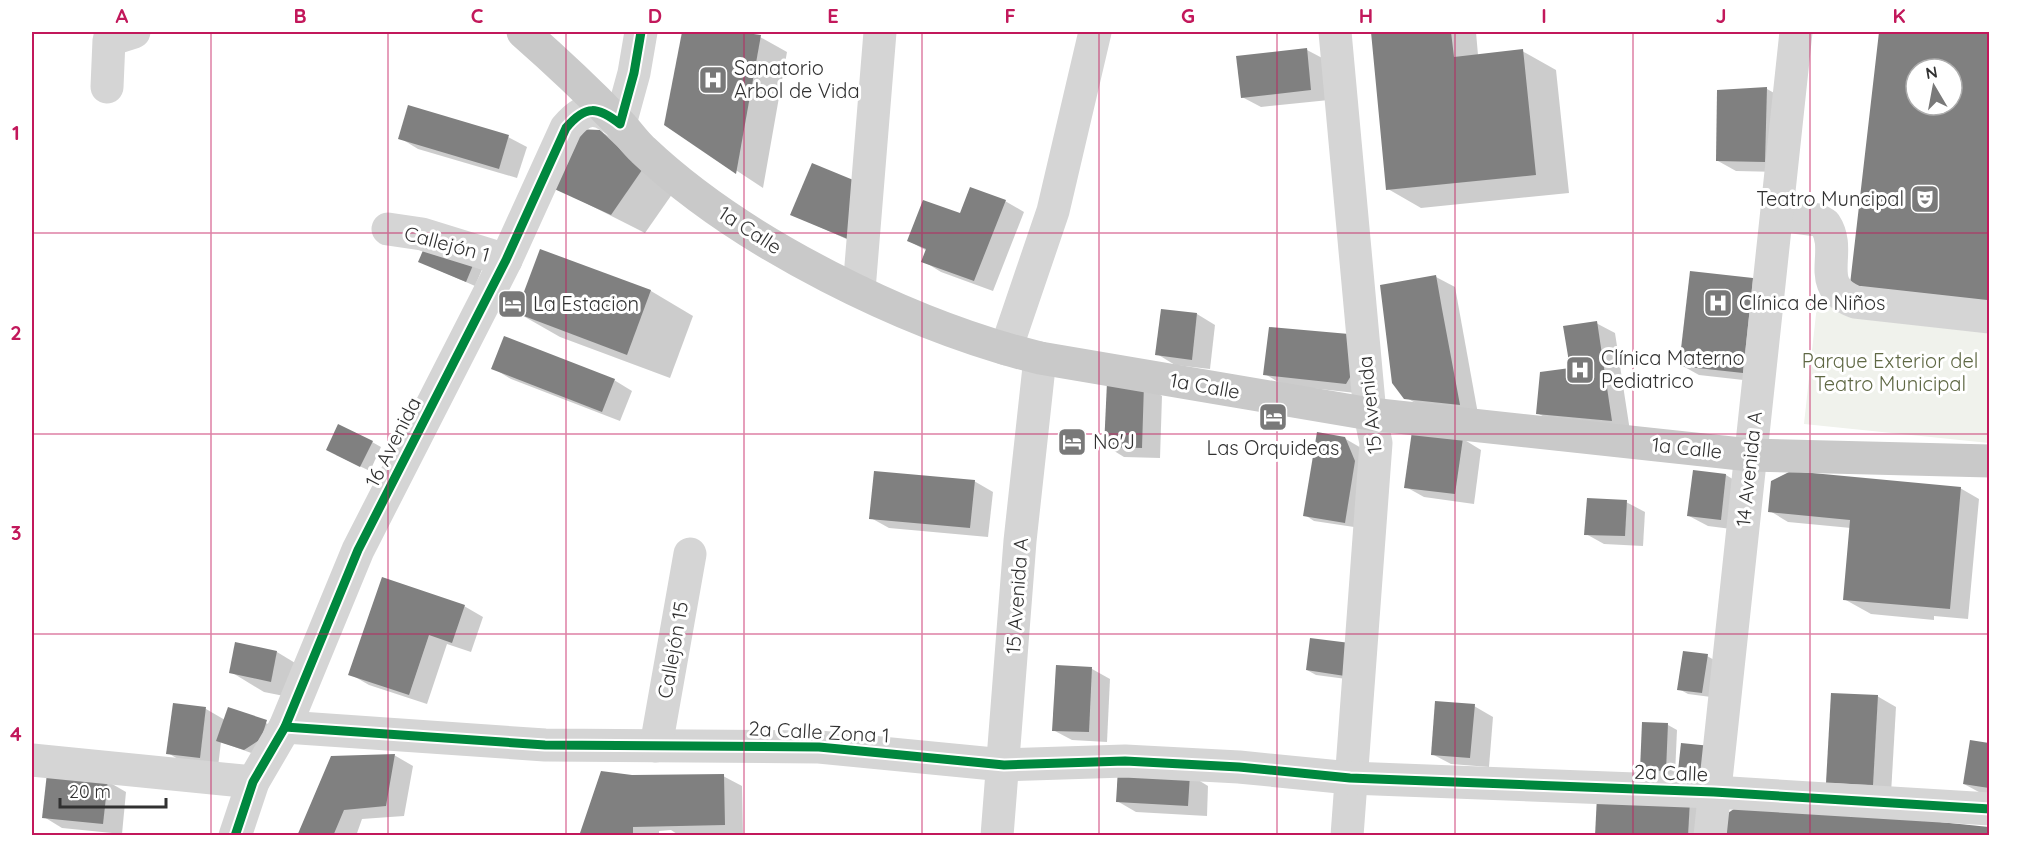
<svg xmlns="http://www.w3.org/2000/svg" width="2021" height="867" viewBox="0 0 2021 867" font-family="Quicksand,sans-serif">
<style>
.green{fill:#f0f2ec}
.shadow{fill:#0003;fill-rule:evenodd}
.building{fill:#808080;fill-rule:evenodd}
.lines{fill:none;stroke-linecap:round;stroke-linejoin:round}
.minor{stroke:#d5d5d5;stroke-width:33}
.major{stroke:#c9c9c9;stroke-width:33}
.cycleway-casing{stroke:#fff;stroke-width:13}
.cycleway{stroke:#00873e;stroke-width:9}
.grid{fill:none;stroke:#c2185b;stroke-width:1.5;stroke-opacity:0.55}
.labels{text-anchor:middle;stroke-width:6;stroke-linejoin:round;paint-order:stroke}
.poi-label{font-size:20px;fill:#313131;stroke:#fff;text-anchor:start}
.street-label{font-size:20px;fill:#313131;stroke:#fff}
.park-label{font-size:20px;fill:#5f6844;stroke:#fff}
.neatline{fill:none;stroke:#c2185b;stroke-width:2}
.grid-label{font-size:20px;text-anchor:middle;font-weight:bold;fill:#c2185b}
</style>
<rect width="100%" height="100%" fill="#fff"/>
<polygon class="green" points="1817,305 1989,323 1989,443 1804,424"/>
<g class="shadow">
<polygon points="683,32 748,32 747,34 760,37 787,52 763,188 666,124"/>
<polygon points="1373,32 1476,32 1478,55 1522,51 1556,70 1569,193 1421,208 1388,189"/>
<path d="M1880,32H1990V322L1851,292ZM1916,69H1952V105H1916Z"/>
<polygon points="1307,50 1326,60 1329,100 1261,107 1242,97"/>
<polygon points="1767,89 1785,99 1783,172 1736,171 1718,161"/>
<polygon points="600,131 634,151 675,190 645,233 552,186"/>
<polygon points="508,137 527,147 517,178 418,149 400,138"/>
<polygon points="813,165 873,251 791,214"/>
<polygon points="1005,201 1024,212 993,291 941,272 923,261 927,251 909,241 961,215"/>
<polygon points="541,251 651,291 693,316 670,378 560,337 518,313"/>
<polygon points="420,262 484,265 475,286"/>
<polygon points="1691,273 1753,279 1761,382 1699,375 1681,365"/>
<polygon points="1436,277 1455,287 1478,414 1424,408 1405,397"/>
<polygon points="1197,314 1215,325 1210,369 1175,365 1157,354"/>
<polygon points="1596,323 1615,333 1630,431 1556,423 1537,413 1571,369"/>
<polygon points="1270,328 1373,380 1365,394 1283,385 1265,374"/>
<polygon points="493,368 614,380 632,391 620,421 511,379"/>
<polygon points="1144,385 1162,396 1160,458 1124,457 1106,446"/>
<polygon points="1344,438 1363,449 1354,527 1314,521 1305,515"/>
<polygon points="1463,439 1481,450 1474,504 1424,497 1406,487"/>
<polygon points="372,442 381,447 370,471 336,455"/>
<polygon points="1695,472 1726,475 1744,486 1739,530 1708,526 1689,516"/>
<polygon points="974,481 993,492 988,537 889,528 871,518"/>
<polygon points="1960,488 1979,499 1968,619 1934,616 1934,620 1871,614 1844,599 1851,528 1788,522 1770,511"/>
<polygon points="1626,502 1645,512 1643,546 1604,544 1586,534"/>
<polygon points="464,606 483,617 471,652 447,644 427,704 369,685 350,674"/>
<polygon points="1312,640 1354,680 1316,675 1307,670"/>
<polygon points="236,644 277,652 310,672 304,700 264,692 231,672"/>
<polygon points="1707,656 1716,661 1711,697 1688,694 1679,689"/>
<polygon points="1057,667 1092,669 1110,679 1107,742 1072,740 1053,730"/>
<polygon points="1877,696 1896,707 1891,794 1846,793"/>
<polygon points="174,705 206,709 225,720 229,709 276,727 254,754 221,742 218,767 186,764 168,753"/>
<polygon points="1474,706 1493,717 1489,767 1451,764 1432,754"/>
<polygon points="1668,725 1677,730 1675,775 1651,775 1642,769"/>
<polygon points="1971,742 1990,745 1990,798 1964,784"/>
<polygon points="1682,745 1717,779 1689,776 1680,770"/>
<polygon points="394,755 413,766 404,816 362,819 356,836 299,836"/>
<polygon points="1190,775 1208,786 1207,816 1136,812 1117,801"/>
<polygon points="723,776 742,786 743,835 680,836 671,830 659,831 659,836 581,836 634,777"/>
<polygon points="107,781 126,792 122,834 62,828 44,817"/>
<polygon points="1689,801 1729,824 1745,804 1990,829 1990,836 1597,836"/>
</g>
<g class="building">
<polygon points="682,32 739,32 761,35 736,174 664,125"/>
<polygon points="1371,32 1451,32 1454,57 1523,49 1536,175 1386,190"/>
<path d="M1879,32H1989V308L1849,293ZM1916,69H1952V105H1916Z"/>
<polygon points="1307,48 1311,90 1241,98 1236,56"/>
<polygon points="1767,87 1765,162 1716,161 1717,90"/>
<polygon points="408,105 509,135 499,169 398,139"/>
<polygon points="576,129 600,130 642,170 611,215 550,187"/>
<polygon points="812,163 863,184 855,242 790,215"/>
<polygon points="970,187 1006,200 974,281 921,262 926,249 907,241 923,200 960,213"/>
<polygon points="428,239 476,258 466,282 418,262"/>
<polygon points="540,249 651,290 627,355 516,313"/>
<polygon points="1690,271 1753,278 1743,373 1679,366"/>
<polygon points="1436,275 1442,309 1460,405 1404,399 1392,383 1380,285"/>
<polygon points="1161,309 1197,313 1192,360 1155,355"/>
<polygon points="1597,321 1612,421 1536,414 1540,372 1570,368 1563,326"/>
<polygon points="1269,327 1349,334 1355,369 1346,384 1263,375"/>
<polygon points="504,336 615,379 602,412 491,369"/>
<polygon points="1107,382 1144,383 1142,448 1104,447"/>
<polygon points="338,424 373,441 360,467 326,450"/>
<polygon points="1412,431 1463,438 1455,494 1404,488"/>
<polygon points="1317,432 1345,437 1355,461 1345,523 1303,516"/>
<polygon points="1693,470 1726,474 1721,520 1687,516"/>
<polygon points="874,471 975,480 970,528 869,519"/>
<polygon points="1791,471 1961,487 1950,609 1843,600 1850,520 1768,512 1771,481"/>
<polygon points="1587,498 1627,500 1625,536 1584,535"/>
<polygon points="382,577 465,605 452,643 429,635 409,695 348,675"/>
<polygon points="1310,638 1350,643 1345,676 1306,670"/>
<polygon points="235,642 277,651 271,682 229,673"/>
<polygon points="1683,651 1708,654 1702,693 1677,690"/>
<polygon points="1056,665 1092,667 1089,732 1052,731"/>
<polygon points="1831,693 1878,695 1873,785 1826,783"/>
<polygon points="1435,701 1475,704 1470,758 1431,755"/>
<polygon points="173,703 206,707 200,758 166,754"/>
<polygon points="228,707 267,720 261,739 244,750 216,741"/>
<polygon points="1642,722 1668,723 1666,771 1640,770"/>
<polygon points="1970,740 1989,743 1989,788 1963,784"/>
<polygon points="1681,743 1711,746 1709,774 1678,771"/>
<polygon points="395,754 386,806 344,810 333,836 297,836 331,756"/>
<polygon points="1118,769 1190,774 1188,806 1116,802"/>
<polygon points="601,771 632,775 724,774 725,825 633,827 633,836 579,836"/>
<polygon points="47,773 108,779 103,824 42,818"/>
<polygon points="1597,796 1690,800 1688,836 1595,836"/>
<polygon points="1744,802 1989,827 1989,836 1726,836 1728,813"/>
</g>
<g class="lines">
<g class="minor">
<polyline points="1335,32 1370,414 1376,443 1347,836"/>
<polyline points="107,87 109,40 134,32"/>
<path d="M1777,215L1818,220L1825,224C1844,253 1812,285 1855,302L1990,317"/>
<polyline points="388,229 422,234 506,260"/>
<polyline points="859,290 880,32"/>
<polyline points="1006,349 1053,211 1095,32"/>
<polyline points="285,727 545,745 819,747 1004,765 1125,761 1239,767 1350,778 1714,792 1990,809"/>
<polyline points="656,746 690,554"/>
<polyline points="32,760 253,782"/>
<path d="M235,836L253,782L285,727L358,550L506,260L566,128C586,104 598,107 620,124L634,73L641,32"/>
<polyline points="997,836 1020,541 1040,358"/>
<polyline points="1710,836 1796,32"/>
</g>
<path class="major" d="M523,32C556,61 588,91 619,123C627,131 634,142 643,150C741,243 909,326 1040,358L1370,414L1750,455L1990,461"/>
<g class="cycleway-casing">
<g id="cycleway">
<polyline points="285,727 545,745 819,747 1004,765 1125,761 1239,767 1350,778 1714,792 1990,809"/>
<path d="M235,836L253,782L285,727L358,550L506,260L566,128C586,104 598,107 620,124L634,73L641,32"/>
</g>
</g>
<use href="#cycleway" class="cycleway"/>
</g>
<path class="grid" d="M211,32V836M388,32V836M566,32V836M744,32V836M922,32V836M1099,32V836M1277,32V836M1455,32V836M1633,32V836M1810,32V836M32,233H1990M32,434H1990M32,634H1990"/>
<defs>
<g id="hospital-square" transform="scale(1.5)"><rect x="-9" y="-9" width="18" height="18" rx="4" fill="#797979" stroke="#fff"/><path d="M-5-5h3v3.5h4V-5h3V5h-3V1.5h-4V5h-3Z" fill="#fff"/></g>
<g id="theatre-square" transform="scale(1.5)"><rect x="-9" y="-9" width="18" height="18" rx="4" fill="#797979" stroke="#fff"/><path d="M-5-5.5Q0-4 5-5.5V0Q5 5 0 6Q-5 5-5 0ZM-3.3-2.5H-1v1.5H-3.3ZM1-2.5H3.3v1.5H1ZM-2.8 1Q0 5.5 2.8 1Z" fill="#fff"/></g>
<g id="hotel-square" transform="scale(1.5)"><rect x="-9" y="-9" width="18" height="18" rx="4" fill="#797979" stroke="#fff"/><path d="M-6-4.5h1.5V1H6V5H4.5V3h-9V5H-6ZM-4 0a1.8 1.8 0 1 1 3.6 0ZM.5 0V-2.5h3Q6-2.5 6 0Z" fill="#fff"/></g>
</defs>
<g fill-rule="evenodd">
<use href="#hospital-square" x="713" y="80"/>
<use href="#theatre-square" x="1925" y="199"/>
<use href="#hospital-square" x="1718" y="303"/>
<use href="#hotel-square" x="512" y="304"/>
<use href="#hospital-square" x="1580" y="370"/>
<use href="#hotel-square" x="1273" y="417"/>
<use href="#hotel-square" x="1072" y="442"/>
</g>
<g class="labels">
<g class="poi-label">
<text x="734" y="75">Sanatorio<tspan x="734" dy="23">Arbol de Vida</tspan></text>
<text x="1904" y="206" text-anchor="end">Teatro Muncipal</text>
<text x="1739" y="310">Clínica de Niños</text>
<text x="533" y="311">La Estacion</text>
<text x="1601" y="365">Clínica Materno<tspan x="1601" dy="23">Pediatrico</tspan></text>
<text x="1093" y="449">No'J</text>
<text x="1273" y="455" text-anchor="middle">Las Orquideas</text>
</g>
<g class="street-label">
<text transform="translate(750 230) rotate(33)" y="7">1a Calle</text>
<text transform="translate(447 244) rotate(15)" y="7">Callejón 1</text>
<text transform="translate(1205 386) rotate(10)" y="7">1a Calle</text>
<text transform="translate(1370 405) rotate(-96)" y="7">15 Avenida</text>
<text transform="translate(393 442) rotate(-63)" y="7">16 Avenida</text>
<text transform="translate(1687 448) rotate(6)" y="7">1a Calle</text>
<text transform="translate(1749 469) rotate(-84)" y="7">14 Avenida A</text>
<text transform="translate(1017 596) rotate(-86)" y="7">15 Avenida A</text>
<text transform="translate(673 650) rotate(-80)" y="7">Callejón 15</text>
<text transform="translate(819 732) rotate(3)" y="7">2a Calle Zona 1</text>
<text transform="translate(1671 773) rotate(2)" y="7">2a Calle</text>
</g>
<g class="park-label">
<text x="1890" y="368">Parque Exterior del<tspan x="1890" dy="23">Teatro Municipal</tspan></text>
</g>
</g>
<rect width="2021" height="867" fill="none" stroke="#ffffff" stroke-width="66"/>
<g transform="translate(1934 87) rotate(350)"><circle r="28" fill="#ffffff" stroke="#adadad" stroke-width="1.5"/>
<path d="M0-4.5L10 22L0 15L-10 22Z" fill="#797979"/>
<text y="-9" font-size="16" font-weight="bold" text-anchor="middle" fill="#313131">N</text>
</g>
<path d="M60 798v9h106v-9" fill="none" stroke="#313131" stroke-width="3"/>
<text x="69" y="798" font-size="18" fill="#313131" stroke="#ffffff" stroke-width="4.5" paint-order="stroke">20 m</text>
<rect x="33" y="33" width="1955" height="801" class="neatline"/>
<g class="grid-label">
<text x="122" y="23">A</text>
<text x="300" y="23">B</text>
<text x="477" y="23">C</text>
<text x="655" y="23">D</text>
<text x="833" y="23">E</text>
<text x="1010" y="23">F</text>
<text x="1188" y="23">G</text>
<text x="1366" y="23">H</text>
<text x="1544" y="23">I</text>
<text x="1721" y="23">J</text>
<text x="1899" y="23">K</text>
<text x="16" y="140">1</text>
<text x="16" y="340">2</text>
<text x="16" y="540">3</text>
<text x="16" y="741">4</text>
</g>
</svg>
